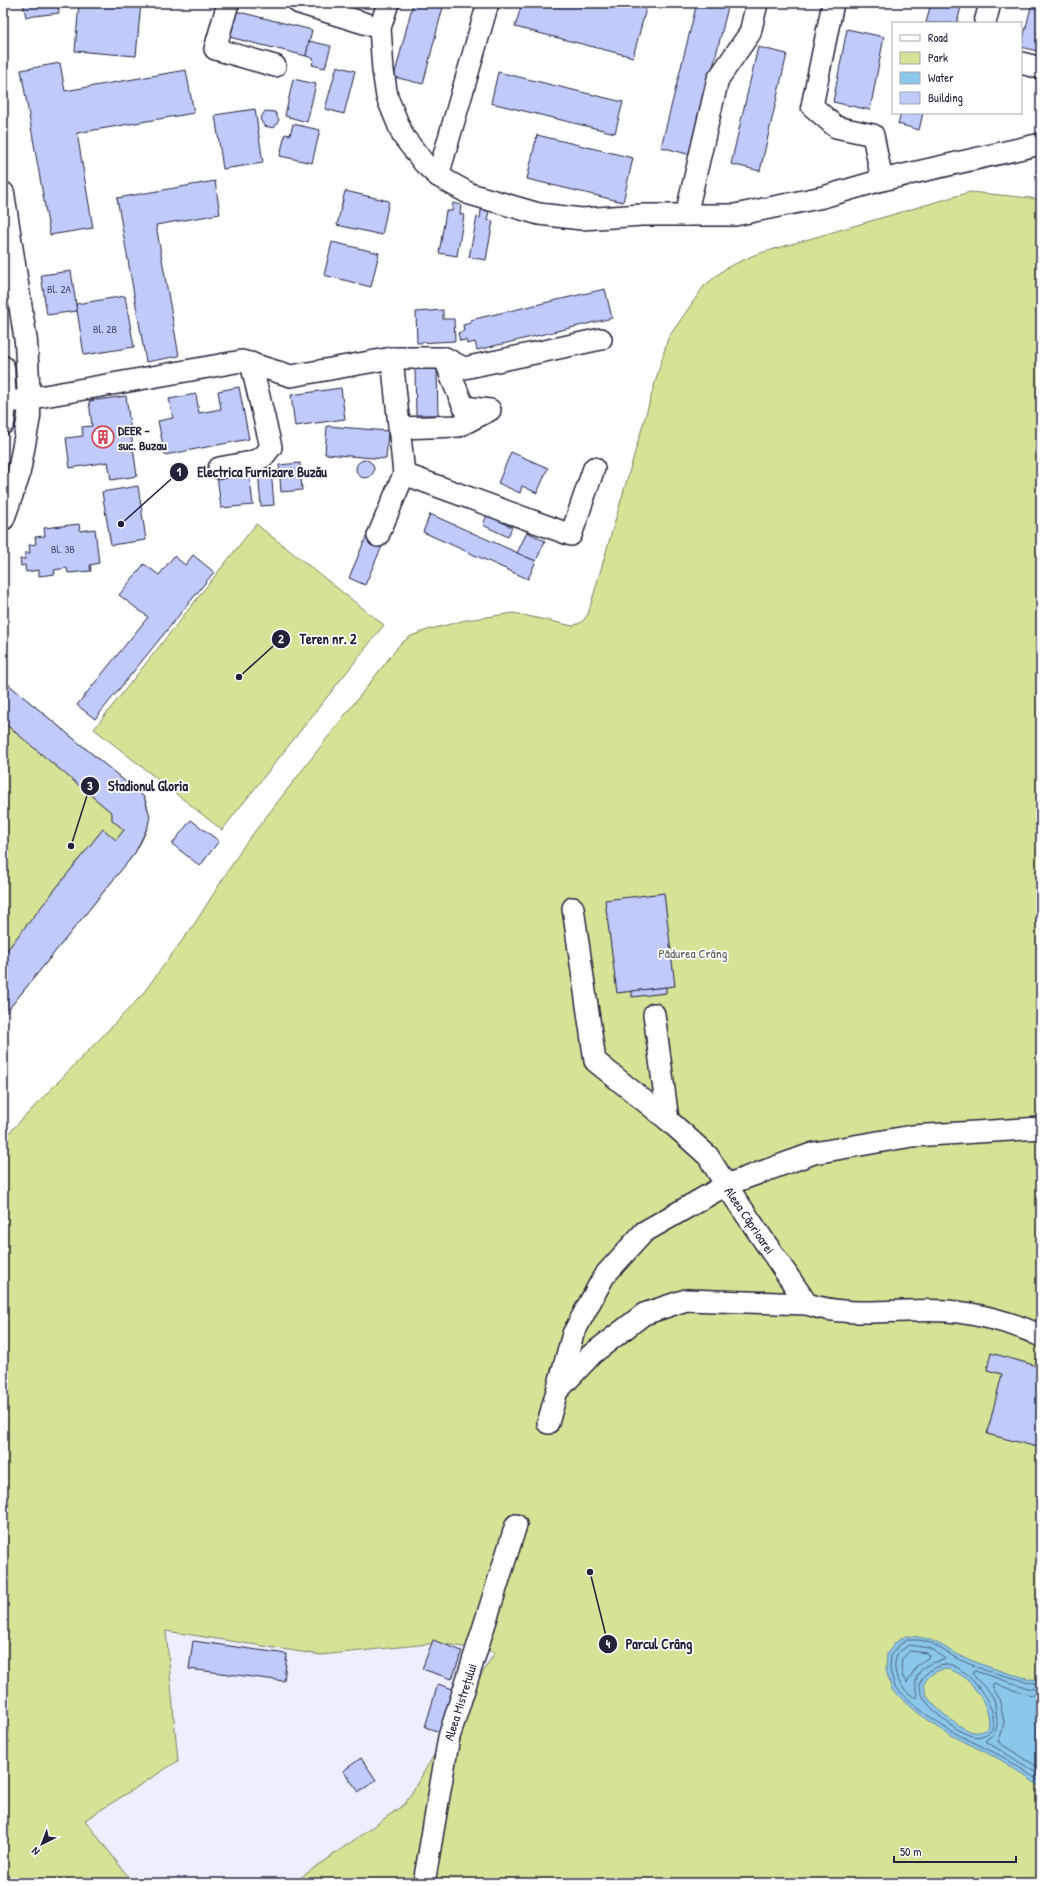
<svg xmlns="http://www.w3.org/2000/svg" width="1044" height="1886" viewBox="0 0 1044 1886" font-family="'Patrick Hand',sans-serif">
<style>
.built{fill:#eceffe}
.green{fill:#d4e396;stroke:#7b8268}
.water{fill:#8bc6eb;stroke:#6184a5;fill-rule:evenodd}
.lines{fill:none;stroke-linecap:round;stroke-linejoin:round}
.shore{stroke:#4c6481;stroke-width:1}
.building{fill:#c0cafb;stroke:#22223b}
.minor-casing{stroke:#22223b;stroke-width:24}
.major-casing{stroke:#22223b;stroke-width:25}
.minor{stroke:#fff;stroke-width:21}
.major{stroke:#fff;stroke-width:22}
.labels{text-anchor:middle;stroke-width:3.5;stroke-linejoin:round;paint-order:stroke}
.number-label{font-size:11px;fill:#4a4c6b}
.poi-label{font-size:13px;font-weight:bold;fill:#22223b;stroke:#fff;text-anchor:start}
.park-label{font-size:13px;fill:#575c56;stroke:#fff}
.street-label{font-size:13px;fill:#22223b;stroke:#fff}
.leader{fill:none;stroke:#22223b;stroke-width:1.5}
.callout-dot{fill:#22223b;stroke:#fff;stroke-width:1.5}
.mark-label{font-size:12px;text-anchor:middle;font-weight:bold;fill:#fff}
.callout-label{font-size:14px;text-anchor:middle;font-weight:bold;fill:#22223b;stroke:#fff;stroke-width:3.5;stroke-linejoin:round;paint-order:stroke}
</style>
<rect width="100%" height="100%" fill="#fff"/>
<filter id="ink" filterUnits="userSpaceOnUse"><feTurbulence type="fractalNoise" baseFrequency=".025" numOctaves="2"/><feDisplacementMap in="SourceGraphic" scale="8" xChannelSelector="R" yChannelSelector="G"/><feConvolveMatrix kernelMatrix="1 2 1 2 8 2 1 2 1" color-interpolation-filters="sRGB"/></filter>
<g filter="url(#ink)">
<polygon class="built" points="165,1631 321,1655 438,1643 495,1652 405,1804 293,1883 133,1883 85,1820 178,1761"/>
<g class="green">
<polygon points="970,192 1041,199 1041,1883 293,1883 405,1804 495,1652 438,1643 321,1655 166,1631 178,1761 85,1820 133,1883 3,1883 3,1139 141,996 195,923 245,844 400,644 411,636 427,630 466,620 514,613 573,626 582,622 588,614 668,338 704,286 726,268 754,255"/>
<polygon points="256,524 384,625 222,830 94,729"/>
<path d="M3,680L144,797C154,820 147,832 135,853L3,1016Z"/>
</g>
<path class="water" d="M906,1636C934,1637 938,1645 961,1656C986,1667 1014,1676 1041,1681V1787L1001,1760L945,1732L917,1712L892,1690L886,1670L887,1654L895,1643ZM945,1669C966,1669 994,1708 988,1728C983,1731 979,1733 973,1732C959,1728 934,1708 927,1696C925,1692 925,1687 924,1684C929,1674 935,1671 945,1669Z"/>
<g class="lines">
<g class="shore">
<path d="M909,1645L929,1648L945,1658L944,1660C922,1664 912,1673 917,1696L916,1698C900,1690 889,1670 898,1653Z"/>
<path d="M910,1651L927,1653L930,1656L917,1666L907,1683C900,1676 901,1667 902,1659Z"/>
<path d="M945,1665C948,1665 952,1664 954,1666C971,1673 1004,1713 990,1732C984,1735 979,1738 972,1736C957,1732 932,1712 924,1698C921,1694 920,1688 920,1683C925,1672 933,1667 945,1665Z"/>
<polyline points="1041,1685 987,1671 958,1659 931,1643 919,1640 907,1640 898,1646 891,1655 890,1670 895,1687 919,1709 947,1729 1003,1757 1041,1782"/>
<path d="M1041,1690L1028,1688L975,1671L972,1673C977,1681 987,1688 993,1698C995,1702 996,1708 996,1713C998,1726 998,1732 986,1740V1742L1005,1753L1041,1776"/>
<polyline points="1041,1696 1027,1694 994,1684 992,1686 999,1698 1004,1722 1002,1732 998,1742 1041,1769"/>
</g>
</g>
<g class="building">
<polygon points="23,3 58,3 59,13 26,17"/>
<polygon points="79,3 141,3 136,56 75,51"/>
<polygon points="413,3 444,3 423,84 394,77"/>
<polygon points="522,3 639,3 647,5 633,57 515,27"/>
<polygon points="697,3 729,3 691,155 661,147"/>
<polygon points="931,3 962,3 957,23 926,23"/>
<polygon points="1032,3 1041,3 1041,52 1021,47"/>
<polygon points="235,11 312,30 306,56 229,37"/>
<polygon points="847,29 884,37 870,110 833,102"/>
<polygon points="309,41 331,46 325,68 312,65 314,59 306,56"/>
<polygon points="758,47 787,54 760,171 731,164"/>
<polygon points="60,63 65,91 186,70 194,113 77,133 93,228 50,235 21,70"/>
<polygon points="337,66 355,71 344,114 325,109"/>
<polygon points="498,72 623,102 615,133 491,103"/>
<polygon points="293,79 316,84 307,122 285,116"/>
<polygon points="255,109 263,163 223,169 215,115"/>
<polygon points="265,111 275,112 279,120 274,128 264,126 260,119"/>
<polygon points="901,113 923,113 919,130 898,124"/>
<polygon points="293,124 320,130 312,163 280,156 285,134 290,135"/>
<polygon points="537,135 633,158 623,202 527,179"/>
<polygon points="215,181 220,214 156,225 179,356 146,362 117,198"/>
<polygon points="345,191 389,201 382,235 337,225"/>
<polygon points="453,203 461,205 460,214 464,215 457,256 439,253 446,211 452,211"/>
<polygon points="481,210 489,211 487,220 493,221 486,260 469,257 477,217 480,218"/>
<polygon points="332,242 379,253 371,287 324,275"/>
<polygon points="71,271 77,311 47,315 41,275"/>
<polygon points="605,289 612,318 477,350 475,342 467,344 466,340 460,341 458,333 464,331 463,325 471,323 470,320"/>
<polygon points="125,296 134,347 84,355 76,304"/>
<polygon points="443,310 443,319 454,319 455,341 417,343 416,312"/>
<polygon points="415,368 437,368 438,415 416,415"/>
<polygon points="239,387 249,439 165,455 158,421 173,418 169,399 196,394 199,413 221,409 218,391"/>
<polygon points="341,388 345,419 295,426 291,395"/>
<polygon points="126,396 137,476 111,480 108,462 70,468 66,438 83,436 82,427 92,426 89,401"/>
<polygon points="327,426 388,431 386,459 325,454"/>
<polygon points="511,452 548,468 537,493 522,486 520,493 498,483"/>
<circle cx="365" cy="469" r="9"/>
<polygon points="300,463 302,490 281,492 279,465"/>
<polygon points="271,469 274,505 261,506 258,470"/>
<polygon points="249,472 253,505 221,508 217,475"/>
<polygon points="138,486 146,540 111,545 102,492"/>
<polygon points="430,514 536,561 528,579 423,532"/>
<polygon points="487,515 512,527 508,537 483,525"/>
<polygon points="79,524 80,531 95,529 99,563 90,565 91,571 68,573 67,568 54,570 55,574 39,576 39,570 26,572 25,565 21,566 20,559 25,559 25,553 30,553 29,545 36,544 35,537 45,536 44,528"/>
<polygon points="527,532 545,541 536,561 517,553"/>
<polygon points="366,537 383,544 365,585 349,578"/>
<polygon points="193,555 214,572 95,719 77,705 148,617 119,595 144,564 159,575 174,556 185,565"/>
<polygon points="3,680 144,797 150,816 148,826 135,853 3,1016 3,955 103,829 116,840 124,830 112,820 112,813 3,722"/>
<polygon points="191,820 219,841 200,866 172,844"/>
<polygon points="664,893 675,986 617,993 605,900"/>
<polygon points="666,987 666,993 632,997 632,991"/>
<polygon points="991,1353 1041,1367 1041,1448 987,1434 1002,1374 987,1370"/>
<polygon points="433,1640 462,1651 452,1679 422,1669"/>
<polygon points="193,1641 287,1654 284,1681 189,1669"/>
<polygon points="438,1684 453,1689 440,1732 425,1727"/>
<polygon points="361,1758 376,1780 359,1792 343,1771"/>
</g>
<g class="lines">
<g class="minor-casing">
<g id="minor">
<polyline points="228,3 215,49 275,66"/>
<polyline points="299,3 380,28"/>
<polyline points="388,3 380,28 383,70 387,97 403,136 424,163 438,176 470,194 539,214 582,219 642,215 735,215 823,197 882,180 1041,144"/>
<polyline points="833,3 812,106 836,127 873,135 882,180"/>
<polyline points="985,23 990,3"/>
<polyline points="1021,63 1041,68"/>
<polyline points="438,176 488,3"/>
<polyline points="686,215 718,79 750,33 757,3"/>
<polyline points="5,403 242,361 291,376 392,358 445,358 464,368 601,339"/>
<polyline points="399,428 459,426 490,410 464,407 452,379 445,358"/>
<polyline points="219,468 252,462 263,457 271,447 251,363"/>
<polyline points="404,474 571,535 594,468"/>
<polyline points="378,536 404,474 392,358"/>
<polyline points="573,908 595,1061 668,1120"/>
<path id="s1" d="M1041,1128L912,1136L814,1153L726,1185L807,1304C852,1319 900,1308 947,1311C976,1313 1015,1323 1041,1336"/>
<polyline points="560,1388 592,1354 644,1314 686,1300 807,1304"/>
<polyline points="548,1423 573,1334 604,1276 644,1232 726,1185 708,1156 668,1120 654,1014"/>
<path id="s2" d="M424,1883L449,1737L516,1525"/>
</g>
</g>
<g class="major-casing">
<g id="major">
<polyline points="3,193 26,342 29,400 29,417 18,477 3,519"/>
<polyline points="3,367 5,403 3,423"/>
</g>
</g>
<use href="#minor" class="minor"/>
<use href="#major" class="major"/>
</g>
</g>
<defs>
<g id="building-ring" transform="scale(1.15)"><circle r="9.5" fill="#fff" stroke="#d1495b" stroke-width="1.5"/><path d="M-4-6H4V6H1V3H-1V6H-4ZM-2.5-4.3h1.7v1.8h-1.7ZM.8-4.3h1.7v1.8H.8ZM-2.5-1h1.7V.8h-1.7ZM.8-1h1.7V.8H.8Z" fill="#d1495b"/></g>
</defs>
<g fill-rule="evenodd">
<use href="#building-ring" x="103" y="437"/>
</g>
<g class="labels">
<g class="number-label">
<text x="59" y="293">Bl. 2A</text>
<text x="105" y="333">Bl. 2B</text>
<text x="63" y="553">Bl. 3B</text>
</g>
<g class="poi-label">
<text x="118" y="435">DEER -<tspan x="118" dy="15">suc. Buzau</tspan></text>
</g>
<g class="park-label">
<text x="693" y="958">Pădurea Crâng</text>
</g>
<g class="street-label">
<text dy="5" stroke="none"><textPath href="#s1" startOffset="365">Aleea Căprioarei</textPath></text>
<text dy="5" stroke="none"><textPath href="#s2" startOffset="185">Aleea Mistrețului</textPath></text>
</g>
</g>
<path class="leader" d="M121 524L179 472M239 677L281 639M71 846L90 786M590 1572L608 1644"/>
<g class="callout-dot">
<circle cx="121" cy="524" r="4"/>
<circle cx="239" cy="677" r="4"/>
<circle cx="71" cy="846" r="4"/>
<circle cx="590" cy="1572" r="4"/>
<circle cx="179" cy="472" r="10"/>
<circle cx="281" cy="639" r="10"/>
<circle cx="90" cy="786" r="10"/>
<circle cx="608" cy="1644" r="10"/>
</g>
<g class="mark-label">
<text x="179" y="476">1</text>
<text x="281" y="643">2</text>
<text x="90" y="790">3</text>
<text x="608" y="1648">4</text>
</g>
<g class="callout-label">
<text x="262" y="477">Electrica Furnizare Buzău</text>
<text x="328" y="644">Teren nr. 2</text>
<text x="148" y="791">Stadionul Gloria</text>
<text x="659" y="1649">Parcul Crâng</text>
</g>
<rect width="1044" height="1886" fill="none" stroke="#fff" stroke-width="16"/>
<rect x="8" y="8" width="1028" height="1870" fill="none" stroke="#22223b" stroke-width="1.5" filter="url(#ink)"/>
<rect x="892" y="22" width="130" height="92" fill="#ffffff" stroke="#a7a7b1"/>
<rect x="900" y="35" width="20" height="6" fill="#ffffff" stroke="#a7a7b1"/>
<text x="928" y="42" font-size="12" fill="#22223b">Road</text>
<rect x="900" y="52" width="20" height="12" fill="#d4e396" stroke="#a7a7b1"/>
<text x="928" y="62" font-size="12" fill="#22223b">Park</text>
<rect x="900" y="72" width="20" height="12" fill="#8bc6eb" stroke="#a7a7b1"/>
<text x="928" y="82" font-size="12" fill="#22223b">Water</text>
<rect x="900" y="92" width="20" height="12" fill="#c0cafb" stroke="#a7a7b1"/>
<text x="928" y="102" font-size="12" fill="#22223b">Building</text>
<g transform="translate(42 1844) rotate(222)" stroke="#ffffff" stroke-width="3" paint-order="stroke">
<path d="M0-3L7 15L0 10L-7 15Z" fill="#22223b"/>
<text y="-6" font-size="11" font-weight="bold" text-anchor="middle" fill="#22223b">N</text>
</g>
<path d="M894 1856v6h122v-6" fill="none" stroke="#22223b" stroke-width="2"/>
<text x="900" y="1856" font-size="12" fill="#22223b" stroke="#ffffff" stroke-width="3" paint-order="stroke">50 m</text>
</svg>
